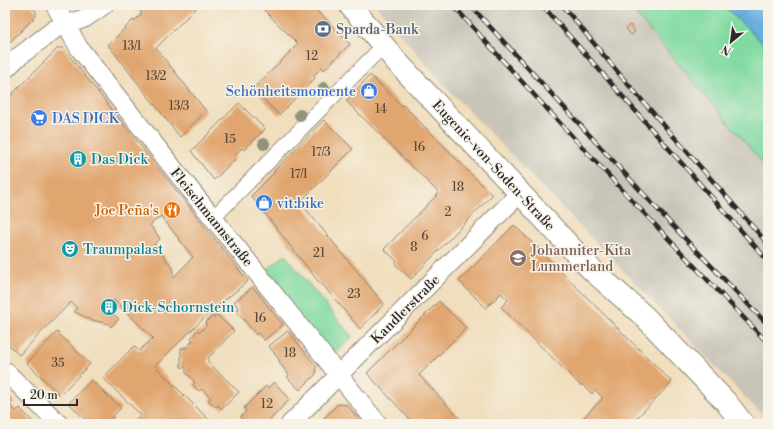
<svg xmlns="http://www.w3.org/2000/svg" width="773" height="429" viewBox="0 0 773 429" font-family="'Libre Bodoni',serif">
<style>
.industrial{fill:#c8c4b8}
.green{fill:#80daa1;stroke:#568266}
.water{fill:#66abdc;stroke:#486b84}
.building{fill:#e1a670;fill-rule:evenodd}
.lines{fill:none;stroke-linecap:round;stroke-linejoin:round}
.pedestrian-casing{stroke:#8e8474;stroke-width:16}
.minor-casing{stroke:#8e8474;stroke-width:20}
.secondary-casing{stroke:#8e8474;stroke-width:24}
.pedestrian{stroke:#fff;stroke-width:14}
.minor{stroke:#fff;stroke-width:18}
.secondary{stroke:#fff;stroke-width:22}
.rail-casing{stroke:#2b2b2b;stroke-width:4.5}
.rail{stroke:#f7f3e8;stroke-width:3;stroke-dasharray:9;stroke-linecap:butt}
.tree{fill:#8f947c}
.labels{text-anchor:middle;stroke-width:3;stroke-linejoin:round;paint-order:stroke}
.number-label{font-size:12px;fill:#584a3c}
.service-label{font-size:14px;fill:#4e5e75;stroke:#f7f3e8;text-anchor:start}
.shop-label{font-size:14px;fill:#366cbe;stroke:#f7f3e8;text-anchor:start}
.culture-label{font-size:14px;fill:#0d838f;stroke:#f7f3e8;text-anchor:start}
.street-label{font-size:14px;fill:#2b2b2b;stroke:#f7f3e8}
.food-label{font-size:14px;fill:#c56008;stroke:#f7f3e8;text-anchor:end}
.education-label{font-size:14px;fill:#785e54;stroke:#f7f3e8;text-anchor:start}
</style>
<rect width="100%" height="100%" fill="#f7f3e8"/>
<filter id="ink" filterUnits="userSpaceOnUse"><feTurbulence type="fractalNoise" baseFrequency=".025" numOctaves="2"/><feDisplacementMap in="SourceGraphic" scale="8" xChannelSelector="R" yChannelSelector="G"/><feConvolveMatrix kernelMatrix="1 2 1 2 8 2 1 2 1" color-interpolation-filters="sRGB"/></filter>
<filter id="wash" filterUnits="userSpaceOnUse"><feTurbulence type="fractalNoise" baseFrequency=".012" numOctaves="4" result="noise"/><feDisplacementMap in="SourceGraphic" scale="16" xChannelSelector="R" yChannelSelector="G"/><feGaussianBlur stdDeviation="0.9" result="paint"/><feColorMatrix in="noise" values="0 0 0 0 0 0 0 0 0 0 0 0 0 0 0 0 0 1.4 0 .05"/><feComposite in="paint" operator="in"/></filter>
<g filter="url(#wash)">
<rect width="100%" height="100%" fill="#f0debc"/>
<polygon class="industrial" points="375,5 628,5 768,169 768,421 445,86"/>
<g class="green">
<polygon points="628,5 723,5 768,48 768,169"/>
<polygon points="285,255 352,337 331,357 264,272"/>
</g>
<polygon class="water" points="723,5 768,5 768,48"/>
<g id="blocks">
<g class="building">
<polygon points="5,5 32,5 36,12 36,16 5,47"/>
<polygon points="147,5 199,5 156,48 206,111 180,137 108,45 134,19 135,21 138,17 142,14 140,12"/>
<polygon points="259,5 311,5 350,44 324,70 322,67 313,76 315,78 279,115 253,89 298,44"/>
<polygon points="630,25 635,32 631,35 626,28"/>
<path d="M58,48H63L248,281L209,313L155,366L213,424H132L141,415L103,378L134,346L139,351L153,338L114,300L112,302L114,305V309L112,313L119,319L111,327L109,324L91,320L75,312L77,308L71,302L19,355L5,341V101ZM161,216L193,257L173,278V268L154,244L160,239L150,225Z"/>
<polygon points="370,75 402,106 403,105 411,113 492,195 411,279 395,264 397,261 384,249 439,193 346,101"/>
<polygon points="239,103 265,129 244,150 242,148 234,156 236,158 214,180 191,151"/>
<polygon points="324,120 353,149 300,202 384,304 360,329 323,285 322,286 251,196 275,172 274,171"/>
<polygon points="514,225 672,382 631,424 577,424 603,398 595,390 592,394 582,384 581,386 501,307 508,300 501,293 486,308 459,281"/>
<polygon points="253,287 283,325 264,340 258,333 256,335 237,311 239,309 234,302"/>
<polygon points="439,301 466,328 419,375 465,424 414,424 367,373"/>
<polygon points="217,315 234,331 208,358 208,362 239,392 222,409 218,405 216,407 208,400 211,398 202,389 199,391 193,385 195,382 186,373 186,367 181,367 181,348 186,348 193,340 191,338 198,330 200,332 207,325 205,323 212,316 214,318"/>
<polygon points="288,331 316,366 316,374 300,390 287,377 289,375 279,362 280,361 269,346"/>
<polygon points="57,332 90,364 60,395 27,363"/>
<polygon points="91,380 121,408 112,417 113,421 110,424 89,424 69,403"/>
<polygon points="274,382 290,399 266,424 247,424 240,417 246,411 244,408 266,386 268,388"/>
<polygon points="5,394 13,401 10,405 16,411 20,408 35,424 5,424"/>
<polygon points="338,404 347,405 363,424 318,424"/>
</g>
</g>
</g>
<g filter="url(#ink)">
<use href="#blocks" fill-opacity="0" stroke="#8e8474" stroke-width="1"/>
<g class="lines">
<g class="pedestrian-casing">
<polyline id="pedestrian" points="213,218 383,46"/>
</g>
<g class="minor-casing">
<g id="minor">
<polyline points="55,5 79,48 177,173 378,424"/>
<polyline points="5,70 17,58 55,29 85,18 104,5"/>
<polyline points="5,371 59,424"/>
<polyline points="290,424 520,193"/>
</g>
</g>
<g class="secondary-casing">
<polyline id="secondary" points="350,5 397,62 520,193 591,269 645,317 726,402 743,424"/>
</g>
<use href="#pedestrian" class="pedestrian"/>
<use href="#minor" class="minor"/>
<use href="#secondary" class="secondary"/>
<g class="rail-casing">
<g id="rail">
<path d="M453,5C555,120 661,232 768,343"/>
<polyline points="470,5 672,225 768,325"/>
<polyline points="542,5 768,261"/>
<polyline points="562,5 626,82 768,244"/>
</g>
</g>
<use href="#rail" class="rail"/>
</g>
<g class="tree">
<circle cx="324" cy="88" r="6"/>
<circle cx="300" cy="115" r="6"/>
<circle cx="264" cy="144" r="6"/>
</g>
</g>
<defs>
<g id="bank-disc" transform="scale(0.9)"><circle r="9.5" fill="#5c6f8a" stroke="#f7f3e8"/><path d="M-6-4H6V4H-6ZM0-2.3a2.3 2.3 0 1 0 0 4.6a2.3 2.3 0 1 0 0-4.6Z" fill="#fff"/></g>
<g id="shop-disc" transform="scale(0.9)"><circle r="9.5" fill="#3f7fe0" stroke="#f7f3e8"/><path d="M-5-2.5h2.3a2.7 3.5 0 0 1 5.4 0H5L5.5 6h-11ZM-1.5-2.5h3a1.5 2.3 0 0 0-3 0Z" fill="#fff"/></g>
<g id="supermarket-disc" transform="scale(0.9)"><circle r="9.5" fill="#3f7fe0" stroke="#f7f3e8"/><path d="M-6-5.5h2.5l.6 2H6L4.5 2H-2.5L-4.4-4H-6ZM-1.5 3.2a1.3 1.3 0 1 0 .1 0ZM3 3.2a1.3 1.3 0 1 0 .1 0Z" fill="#fff"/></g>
<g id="building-disc" transform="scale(0.9)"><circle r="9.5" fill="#0f9aa8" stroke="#f7f3e8"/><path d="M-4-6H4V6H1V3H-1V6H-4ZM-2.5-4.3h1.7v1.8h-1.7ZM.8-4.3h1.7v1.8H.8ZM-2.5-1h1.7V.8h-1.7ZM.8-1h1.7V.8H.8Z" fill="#fff"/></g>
<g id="restaurant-disc" transform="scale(0.9)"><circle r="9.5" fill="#e8710a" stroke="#f7f3e8"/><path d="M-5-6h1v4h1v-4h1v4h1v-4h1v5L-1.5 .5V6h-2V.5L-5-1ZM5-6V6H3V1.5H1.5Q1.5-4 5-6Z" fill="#fff"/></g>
<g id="theatre-disc" transform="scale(0.9)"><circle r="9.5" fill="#0f9aa8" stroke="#f7f3e8"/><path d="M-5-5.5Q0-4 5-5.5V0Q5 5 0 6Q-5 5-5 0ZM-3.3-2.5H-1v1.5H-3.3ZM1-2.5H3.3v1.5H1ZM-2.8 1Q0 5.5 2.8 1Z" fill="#fff"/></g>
<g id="school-disc" transform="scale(0.9)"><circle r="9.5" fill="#8d6e63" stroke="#f7f3e8"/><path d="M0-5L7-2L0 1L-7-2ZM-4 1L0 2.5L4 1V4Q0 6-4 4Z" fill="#fff"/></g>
</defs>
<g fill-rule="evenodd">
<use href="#bank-disc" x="323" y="29"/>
<use href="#shop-disc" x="369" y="91"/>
<use href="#supermarket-disc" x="39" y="118"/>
<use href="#building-disc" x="78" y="159"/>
<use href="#shop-disc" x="264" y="203"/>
<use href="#restaurant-disc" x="172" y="210"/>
<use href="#theatre-disc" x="70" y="249"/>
<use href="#school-disc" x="518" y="258"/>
<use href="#building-disc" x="109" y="307"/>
</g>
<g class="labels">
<g class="number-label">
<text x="132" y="50">13/1</text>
<text x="312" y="60">12</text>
<text x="156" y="80">13/2</text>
<text x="179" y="110">13/3</text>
<text x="381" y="113">14</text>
<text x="230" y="143">15</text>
<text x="419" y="151">16</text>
<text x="321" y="156">17/3</text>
<text x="299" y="178">17/1</text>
<text x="458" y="191">18</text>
<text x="448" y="216">2</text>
<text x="425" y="240">6</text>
<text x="414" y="251">8</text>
<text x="319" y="257">21</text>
<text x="354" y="298">23</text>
<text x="260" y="322">16</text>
<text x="290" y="357">18</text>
<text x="58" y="367">35</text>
<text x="267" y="408">12</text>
</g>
<g class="service-label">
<text x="336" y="34">Sparda-Bank</text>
</g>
<g class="shop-label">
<text x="356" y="96" text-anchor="end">Schönheitsmomente</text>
<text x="52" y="123">DAS DICK</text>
<text x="277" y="208">vit:bike</text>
</g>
<g class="culture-label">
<text x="91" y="164">Das Dick</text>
<text x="83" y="254">Traumpalast</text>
<text x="122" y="312">Dick-Schornstein</text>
</g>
<g class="street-label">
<text transform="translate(494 165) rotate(47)" y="5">Eugenie-von-Soden-Straße</text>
<text transform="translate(212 217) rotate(51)" y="5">Fleischmannstraße</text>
<text transform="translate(405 309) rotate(-45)" y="5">Kandlerstraße</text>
</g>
<g class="food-label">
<text x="159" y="215">Joe Peña's</text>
</g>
<g class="education-label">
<text x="531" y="255">Johanniter-Kita<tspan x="531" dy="16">Lummerland</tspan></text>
</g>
</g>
<rect width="773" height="429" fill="none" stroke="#f7f3e8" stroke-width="20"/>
<g transform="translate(731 42) rotate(209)" stroke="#f7f3e8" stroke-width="3" paint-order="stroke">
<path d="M0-3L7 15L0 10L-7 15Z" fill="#2b2b2b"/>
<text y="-6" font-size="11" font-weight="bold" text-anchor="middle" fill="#2b2b2b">N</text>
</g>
<path d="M24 399v6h53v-6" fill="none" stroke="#2b2b2b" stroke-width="2"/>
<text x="30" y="399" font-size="12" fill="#2b2b2b" stroke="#f7f3e8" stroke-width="3" paint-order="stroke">20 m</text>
</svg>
